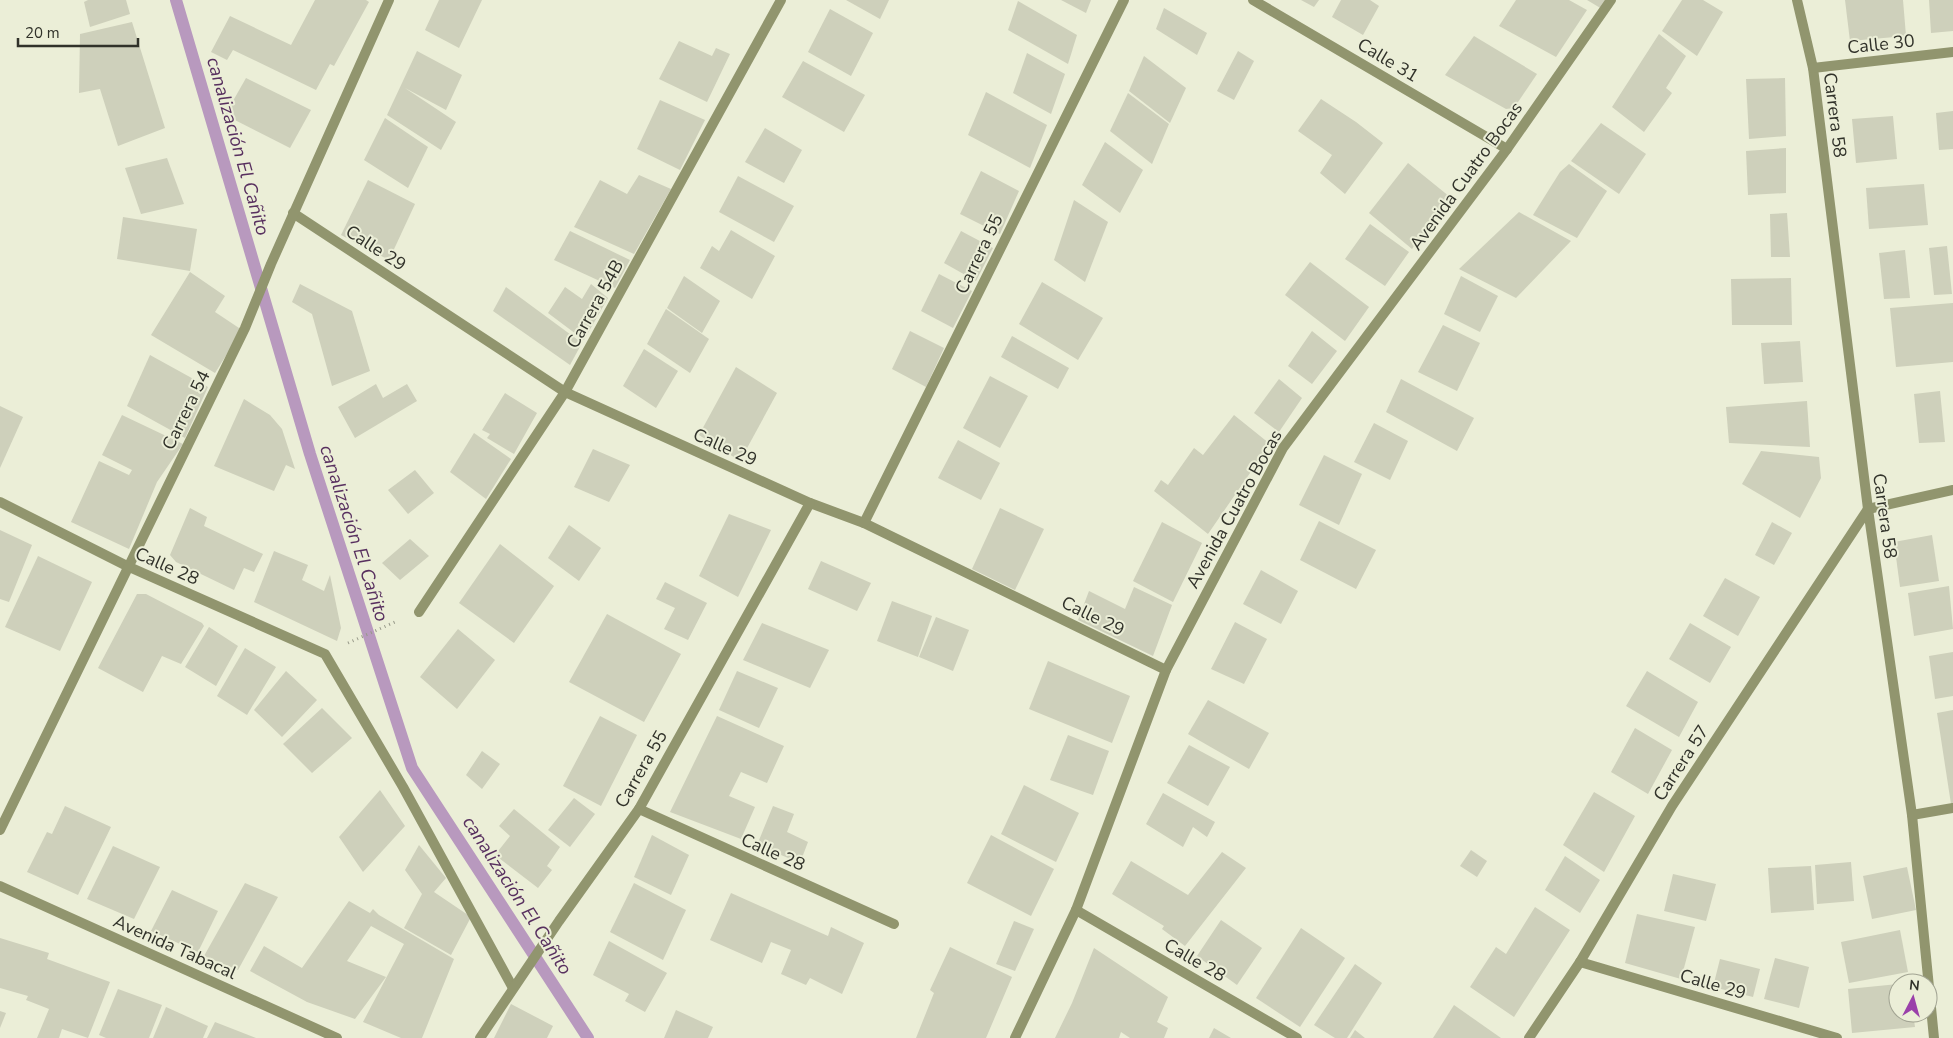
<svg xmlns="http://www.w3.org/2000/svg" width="1953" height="1038" viewBox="0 0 1953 1038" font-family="'Nunito Sans',sans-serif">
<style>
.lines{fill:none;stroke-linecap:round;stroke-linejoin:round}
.stream{stroke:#b899be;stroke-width:12}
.building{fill:#ced0bb}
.path{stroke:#979989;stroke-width:3;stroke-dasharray:1 4;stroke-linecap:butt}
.minor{stroke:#91956e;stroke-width:10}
.tertiary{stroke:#91956e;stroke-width:10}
.labels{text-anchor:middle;stroke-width:4;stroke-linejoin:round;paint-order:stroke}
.street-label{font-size:18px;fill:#31322a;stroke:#ebeed7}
.water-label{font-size:19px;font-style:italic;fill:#58305f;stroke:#ebeed7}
</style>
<rect width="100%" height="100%" fill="#ebeed7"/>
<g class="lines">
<polyline class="stream" points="176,0 310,454 412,768 588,1038"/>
</g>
<g class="building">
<polygon points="88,0 126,0 130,14 90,27 84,2"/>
<polygon points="315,0 366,0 369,2 334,66 330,64 316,90 233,50 227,60 211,52 230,16 291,45"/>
<polygon points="439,0 482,0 459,48 425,30"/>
<polygon points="846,0 889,0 880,19"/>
<polygon points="1061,0 1091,0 1086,13"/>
<polygon points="1301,0 1319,0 1314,7"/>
<polygon points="1341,0 1370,0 1379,6 1363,35 1332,17"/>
<polygon points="1516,0 1569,0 1587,10 1556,57 1499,26"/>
<polygon points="1587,0 1608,0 1602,9"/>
<polygon points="1682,0 1703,0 1723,12 1697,56 1662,31"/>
<polygon points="1845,0 1903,0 1906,36 1850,41"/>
<polygon points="1929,0 1953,0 1953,31 1931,33"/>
<polygon points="1018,1 1077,35 1068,64 1008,30"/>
<polygon points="1164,8 1207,33 1197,55 1156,29"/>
<polygon points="830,9 873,33 851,76 808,52"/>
<polygon points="132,22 165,128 118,146 100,89 79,93 80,34"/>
<polygon points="1659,34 1686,56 1666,88 1672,93 1644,132 1612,107"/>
<polygon points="1474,36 1537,74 1514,108 1506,109 1445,75"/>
<polygon points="679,41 712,56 716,48 730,54 707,102 659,79"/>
<polygon points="417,51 462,75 446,110 405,88 456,122 441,150 387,115"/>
<polygon points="1238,51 1254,61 1234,100 1217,91"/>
<polygon points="1027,53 1065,74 1051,114 1013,93"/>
<polygon points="1144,56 1186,88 1170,123 1129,91"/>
<polygon points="803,61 865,95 844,132 782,97"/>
<polygon points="246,78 311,110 290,148 225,115"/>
<polygon points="1785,78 1786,136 1749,139 1746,79"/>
<polygon points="986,92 1047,125 1030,168 968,135"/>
<polygon points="1128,93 1169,124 1152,164 1110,131"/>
<polygon points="1321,99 1356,122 1383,143 1345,194 1320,173 1332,155 1298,131"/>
<polygon points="660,100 705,120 680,170 637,149"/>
<polygon points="1953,111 1953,149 1939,150 1936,113"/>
<polygon points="1893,116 1897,159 1856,163 1852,119"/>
<polygon points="385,118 428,147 408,188 364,160"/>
<polygon points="1601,123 1646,154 1619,194 1571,161"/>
<polygon points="765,128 802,150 784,183 745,162"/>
<polygon points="1105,142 1143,170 1120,213 1082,185"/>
<polygon points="1786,148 1786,193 1748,195 1746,151"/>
<polygon points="167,158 184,204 141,214 125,168"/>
<polygon points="1408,163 1450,197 1412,249 1369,213"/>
<polygon points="1569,164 1607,191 1577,238 1533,215 1560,172"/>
<polygon points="981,171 1019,191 1000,234 960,214"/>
<polygon points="639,175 671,189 634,254 574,227 600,180 627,194"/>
<polygon points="738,176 794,206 774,242 719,212"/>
<polygon points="368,180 415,204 389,260 341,235"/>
<polygon points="1924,184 1928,225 1869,229 1866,188"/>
<polygon points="1074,200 1108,222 1085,282 1054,260"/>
<polygon points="1519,212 1571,241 1516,298 1459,269"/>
<polygon points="1787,213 1790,257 1771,257 1770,214"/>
<polygon points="123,217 197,229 190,271 117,259"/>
<polygon points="1370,224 1409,252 1385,286 1345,259"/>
<polygon points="731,230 775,256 752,299 700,268 712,246 719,251"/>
<polygon points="570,231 630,260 615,288 554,260"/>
<polygon points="961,231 993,248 976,281 944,263"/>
<polygon points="1947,246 1952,294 1934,295 1929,248"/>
<polygon points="1905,250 1910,298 1884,299 1879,253"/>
<polygon points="1310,262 1369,307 1345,341 1285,295"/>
<polygon points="190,272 225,296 215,312 242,330 215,373 151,335"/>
<polygon points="939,274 972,291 953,328 921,311"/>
<polygon points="684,276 720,301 702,333 667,308"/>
<polygon points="1461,276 1498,296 1480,332 1444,314"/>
<polygon points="1791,278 1792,325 1732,325 1731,279"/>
<polygon points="1042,282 1103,318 1078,360 1019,324"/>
<polygon points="300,284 352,311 370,371 332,386 312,314 292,302"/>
<polygon points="591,284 608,298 584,340 548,313 565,287 582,299"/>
<polygon points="506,287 582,343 570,365 493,311"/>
<polygon points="1953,303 1953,362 1896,367 1890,308"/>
<polygon points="666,309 709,339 690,373 647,344"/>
<polygon points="1443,325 1480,343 1457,391 1418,372"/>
<polygon points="910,331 944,348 926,387 892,369"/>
<polygon points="1312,331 1337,351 1312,384 1288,366"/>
<polygon points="1012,336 1069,368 1058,389 1001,357"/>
<polygon points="1800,341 1803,382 1764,384 1761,343"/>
<polygon points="644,349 678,371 656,408 623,386"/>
<polygon points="150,355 208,387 185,438 127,406"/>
<polygon points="736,367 777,393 740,461 699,435"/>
<polygon points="990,376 1028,396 1000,448 963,428"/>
<polygon points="1279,379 1302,398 1279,432 1254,413"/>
<polygon points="1401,379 1474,418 1457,451 1386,412"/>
<polygon points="376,384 383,398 407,384 417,401 355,438 338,407"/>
<polygon points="1940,391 1945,442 1919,443 1914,394"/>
<polygon points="505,393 537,413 514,454 487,438 490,434 482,430"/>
<polygon points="244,399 270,415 282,429 295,469 286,465 274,491 214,466"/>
<polygon points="1807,401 1810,447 1729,443 1726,407"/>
<polygon points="0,406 23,417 0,468"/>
<polygon points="122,415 183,444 157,482 129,549 71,522 99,461 129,475 132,470 102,455"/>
<polygon points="1234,415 1270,444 1208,534 1154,491 1161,480 1168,485 1194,448 1203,455"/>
<polygon points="1374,423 1408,441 1390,480 1354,462"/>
<polygon points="474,433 511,459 486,499 450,472"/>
<polygon points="958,440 1000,463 981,500 938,478"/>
<polygon points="593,449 630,465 609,502 574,487"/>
<polygon points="1761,451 1819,457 1821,478 1800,518 1742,484"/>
<polygon points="1324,455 1362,474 1339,525 1299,505"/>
<polygon points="415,470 434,493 408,514 388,490"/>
<polygon points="190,508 207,517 204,526 263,554 254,572 244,568 234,590 176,562 170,555"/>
<polygon points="1000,508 1044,529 1015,590 972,569"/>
<polygon points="729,514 771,530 738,597 699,576"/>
<polygon points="1319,521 1376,550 1356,589 1300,560"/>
<polygon points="1162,522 1202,543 1173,602 1133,581"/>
<polygon points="1772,522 1792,533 1774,565 1755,555"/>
<polygon points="569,525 601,548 579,581 548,558"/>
<polygon points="0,530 32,545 9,602 0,599"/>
<polygon points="1932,535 1939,581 1900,587 1894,542"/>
<polygon points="410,539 429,556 400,580 382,563"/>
<polygon points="500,544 554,586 514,643 459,603"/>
<polygon points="274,551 308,565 302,580 324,591 330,575 341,628 337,641 254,602"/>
<polygon points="38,556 92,582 60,651 5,627"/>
<polygon points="821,561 871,583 857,611 808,589"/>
<polygon points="1261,570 1298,591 1281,624 1243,604"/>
<polygon points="1725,578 1760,597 1738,636 1703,616"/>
<polygon points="665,582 707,603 688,640 664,629 675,608 656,599"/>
<polygon points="1949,586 1953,629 1914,636 1908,593"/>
<polygon points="1134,587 1172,605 1153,656 1078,620 1089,591 1125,609"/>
<polygon points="137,594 146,594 202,623 204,626 181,664 162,656 143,692 98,668"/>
<polygon points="892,601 932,616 918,657 877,641"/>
<polygon points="607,614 681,654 644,722 569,682"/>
<polygon points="936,617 969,630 953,671 919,657"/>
<polygon points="1235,622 1267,639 1244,684 1211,669"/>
<polygon points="762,623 829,650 810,688 743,660"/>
<polygon points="1690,623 1731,647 1710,683 1669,659"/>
<polygon points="209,627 238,646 216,686 185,667"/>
<polygon points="458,629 495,660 457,709 420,677"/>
<polygon points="245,648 276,667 247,715 217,696"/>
<polygon points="1953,652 1953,696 1935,699 1929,656"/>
<polygon points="1048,661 1130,696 1112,743 1029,709"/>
<polygon points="286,671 317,700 282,737 254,710"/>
<polygon points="737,671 778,688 759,728 719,710"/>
<polygon points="1647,671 1698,702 1679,737 1626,706"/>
<polygon points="1208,700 1269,733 1249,769 1188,734"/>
<polygon points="322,708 352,738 312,773 283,744"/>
<polygon points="1953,710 1953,804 1951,804 1937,713"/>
<polygon points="600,716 637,735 601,806 563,786"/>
<polygon points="717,716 784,746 767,783 741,772 729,796 755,807 741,839 670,812"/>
<polygon points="1635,728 1672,750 1648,794 1611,772"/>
<polygon points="1068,735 1109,751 1093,795 1050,780"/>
<polygon points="1189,745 1230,767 1208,806 1167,783"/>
<polygon points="482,751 500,764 482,789 466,775"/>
<polygon points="1024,785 1079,813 1056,862 1001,834"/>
<polygon points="380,790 405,826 363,872 339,837"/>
<polygon points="1594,792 1635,816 1604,872 1563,845"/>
<polygon points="1163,793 1215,822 1207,837 1193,827 1183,847 1146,824"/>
<polygon points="574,798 595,814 570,847 548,830"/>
<polygon points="65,806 111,827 78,895 27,872 47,832 52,834"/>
<polygon points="773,806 794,814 787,832 808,842 800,863 757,845"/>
<polygon points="514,809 560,847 547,866 552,870 538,888 495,855 510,836 499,826"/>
<polygon points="652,835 689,855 671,895 634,877"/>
<polygon points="991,835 1054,869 1031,916 967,883"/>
<polygon points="419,845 446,878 434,892 471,917 451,955 404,928 422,894 405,870"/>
<polygon points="113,846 160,867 134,919 87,899"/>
<polygon points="1471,850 1487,861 1477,877 1460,866"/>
<polygon points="1222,852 1246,868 1185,946 1162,929 1164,926 1112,894 1131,861 1188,895"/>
<polygon points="1565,856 1600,880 1580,913 1545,890"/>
<polygon points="1851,862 1854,901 1817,904 1815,865"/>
<polygon points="1811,866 1814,910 1771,913 1768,868"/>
<polygon points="1907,867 1916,910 1872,919 1863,876"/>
<polygon points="1673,874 1716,884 1706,921 1664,911"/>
<polygon points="245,883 278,897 238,970 204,956"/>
<polygon points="634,883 686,910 663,960 610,932"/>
<polygon points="172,890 218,911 198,952 151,931"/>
<polygon points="731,893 828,936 831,927 864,943 842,994 810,978 806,985 781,974 791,950 771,942 762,963 710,940"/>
<polygon points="349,901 370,913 373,909 379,915 454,959 422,1038 401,1038 363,1022 404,944 371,926 347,961 386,977 355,1019 307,1002 250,971 264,946 302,968"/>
<polygon points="1535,907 1570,930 1514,1017 1470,987 1496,947 1506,954"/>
<polygon points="1637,914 1695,927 1681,979 1625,963"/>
<polygon points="1221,920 1262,948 1237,985 1197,956"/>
<polygon points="1014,921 1034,929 1015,971 996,964"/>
<polygon points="1301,928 1345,958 1300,1027 1256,998"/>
<polygon points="1900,930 1908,972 1849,983 1841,942"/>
<polygon points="0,938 49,953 47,959 110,982 88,1038 62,1029 59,1038 37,1038 49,1009 26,1000 28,996 0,988"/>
<polygon points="609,941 667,973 645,1012 625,1001 629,994 593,975"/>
<polygon points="950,947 1012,977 986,1038 916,1038 934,993 930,990"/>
<polygon points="1094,948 1168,997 1157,1022 1168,1028 1164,1038 1130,1038 1121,1032 1119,1038 1055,1038 1072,1003"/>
<polygon points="1775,958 1809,967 1799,1008 1764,999"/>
<polygon points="1720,959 1760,969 1753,997 1713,987"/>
<polygon points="1355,964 1382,983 1347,1038 1335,1038 1314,1025"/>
<polygon points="1898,984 1898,1013 1913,1013 1915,1027 1852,1033 1848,989"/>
<polygon points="118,989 162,1005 149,1038 106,1038 99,1035"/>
<polygon points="511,1004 553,1026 547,1038 494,1038"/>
<polygon points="1454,1005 1501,1038 1433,1038"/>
<polygon points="166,1007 208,1026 203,1038 153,1038"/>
<polygon points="676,1010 713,1027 708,1038 664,1038"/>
<polygon points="0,1011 6,1013 0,1028"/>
<polygon points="215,1022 256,1038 207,1038"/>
<polygon points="1214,1028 1231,1038 1209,1038"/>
<polygon points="1355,1030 1365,1038 1350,1038"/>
</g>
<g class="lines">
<polyline class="path" points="348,643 395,622"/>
<g class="minor">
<polyline points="1253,0 1507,149"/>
<polyline points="1797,0 1813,68 1868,509 1912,815 1934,1038"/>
<polyline points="1813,68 1953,52"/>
<polyline points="293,213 565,392 810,503 864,523 1166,670"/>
<polyline points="0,502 127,566 325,654 403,787 513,988"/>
<polyline points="864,523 1124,0"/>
<polyline points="419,612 565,392 781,0"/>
<polyline points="639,809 894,924"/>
<polyline points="1912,815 1953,808"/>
<polyline points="0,830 245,328 271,264 389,0"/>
<polyline points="1076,910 1297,1038"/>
<polyline points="1580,962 1837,1038"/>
<polyline points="480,1038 559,921 639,809 810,503"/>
<polyline points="1529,1038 1580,962 1672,806 1868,509 1953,490"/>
</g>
<g class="tertiary">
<polyline points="0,886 337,1038"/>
<polyline points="1015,1038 1076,910 1166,670 1283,448 1507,149 1611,0"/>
</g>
</g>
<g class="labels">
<g class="street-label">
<text transform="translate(1881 44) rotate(-6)" y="6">Calle 30</text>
<text transform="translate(1388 60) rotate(31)" y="6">Calle 31</text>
<text transform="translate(1835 115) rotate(83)" y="6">Carrera 58</text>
<text transform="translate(1466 176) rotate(-54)" y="6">Avenida Cuatro Bocas</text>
<text transform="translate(376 248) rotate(33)" y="6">Calle 29</text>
<text transform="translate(979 254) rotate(-64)" y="6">Carrera 55</text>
<text transform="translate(595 304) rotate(-61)" y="6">Carrera 54B</text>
<text transform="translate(186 410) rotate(-64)" y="6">Carrera 54</text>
<text transform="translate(725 447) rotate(24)" y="6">Calle 29</text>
<text transform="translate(1234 509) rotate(-61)" y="6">Avenida Cuatro Bocas</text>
<text transform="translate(1885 516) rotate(82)" y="6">Carrera 58</text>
<text transform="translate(167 566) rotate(24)" y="6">Calle 28</text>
<text transform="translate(1093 616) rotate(26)" y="6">Calle 29</text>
<text transform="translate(1681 763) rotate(-57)" y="6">Carrera 57</text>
<text transform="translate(641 769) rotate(-60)" y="6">Carrera 55</text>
<text transform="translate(773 852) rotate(24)" y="6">Calle 28</text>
<text transform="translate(175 947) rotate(24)" y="6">Avenida Tabacal</text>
<text transform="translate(1195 960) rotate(30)" y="6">Calle 28</text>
<text transform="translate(1713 984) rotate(16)" y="6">Calle 29</text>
</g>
<g class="water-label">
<text transform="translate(239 146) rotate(74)" y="7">canalización El Cañito</text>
<text transform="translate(355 533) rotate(72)" y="7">canalización El Cañito</text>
<text transform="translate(518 895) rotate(57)" y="7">canalización El Cañito</text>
</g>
</g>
<g transform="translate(1913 998) rotate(6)"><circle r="24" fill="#ebeed7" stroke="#a1a392"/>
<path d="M0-4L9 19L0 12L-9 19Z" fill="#9a40aa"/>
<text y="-8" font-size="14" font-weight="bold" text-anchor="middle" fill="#31322a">N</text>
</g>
<path d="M18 38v8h120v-8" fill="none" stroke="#31322a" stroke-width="2.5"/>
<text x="25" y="38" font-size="15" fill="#31322a" stroke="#ebeed7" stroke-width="4" paint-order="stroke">20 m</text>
</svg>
